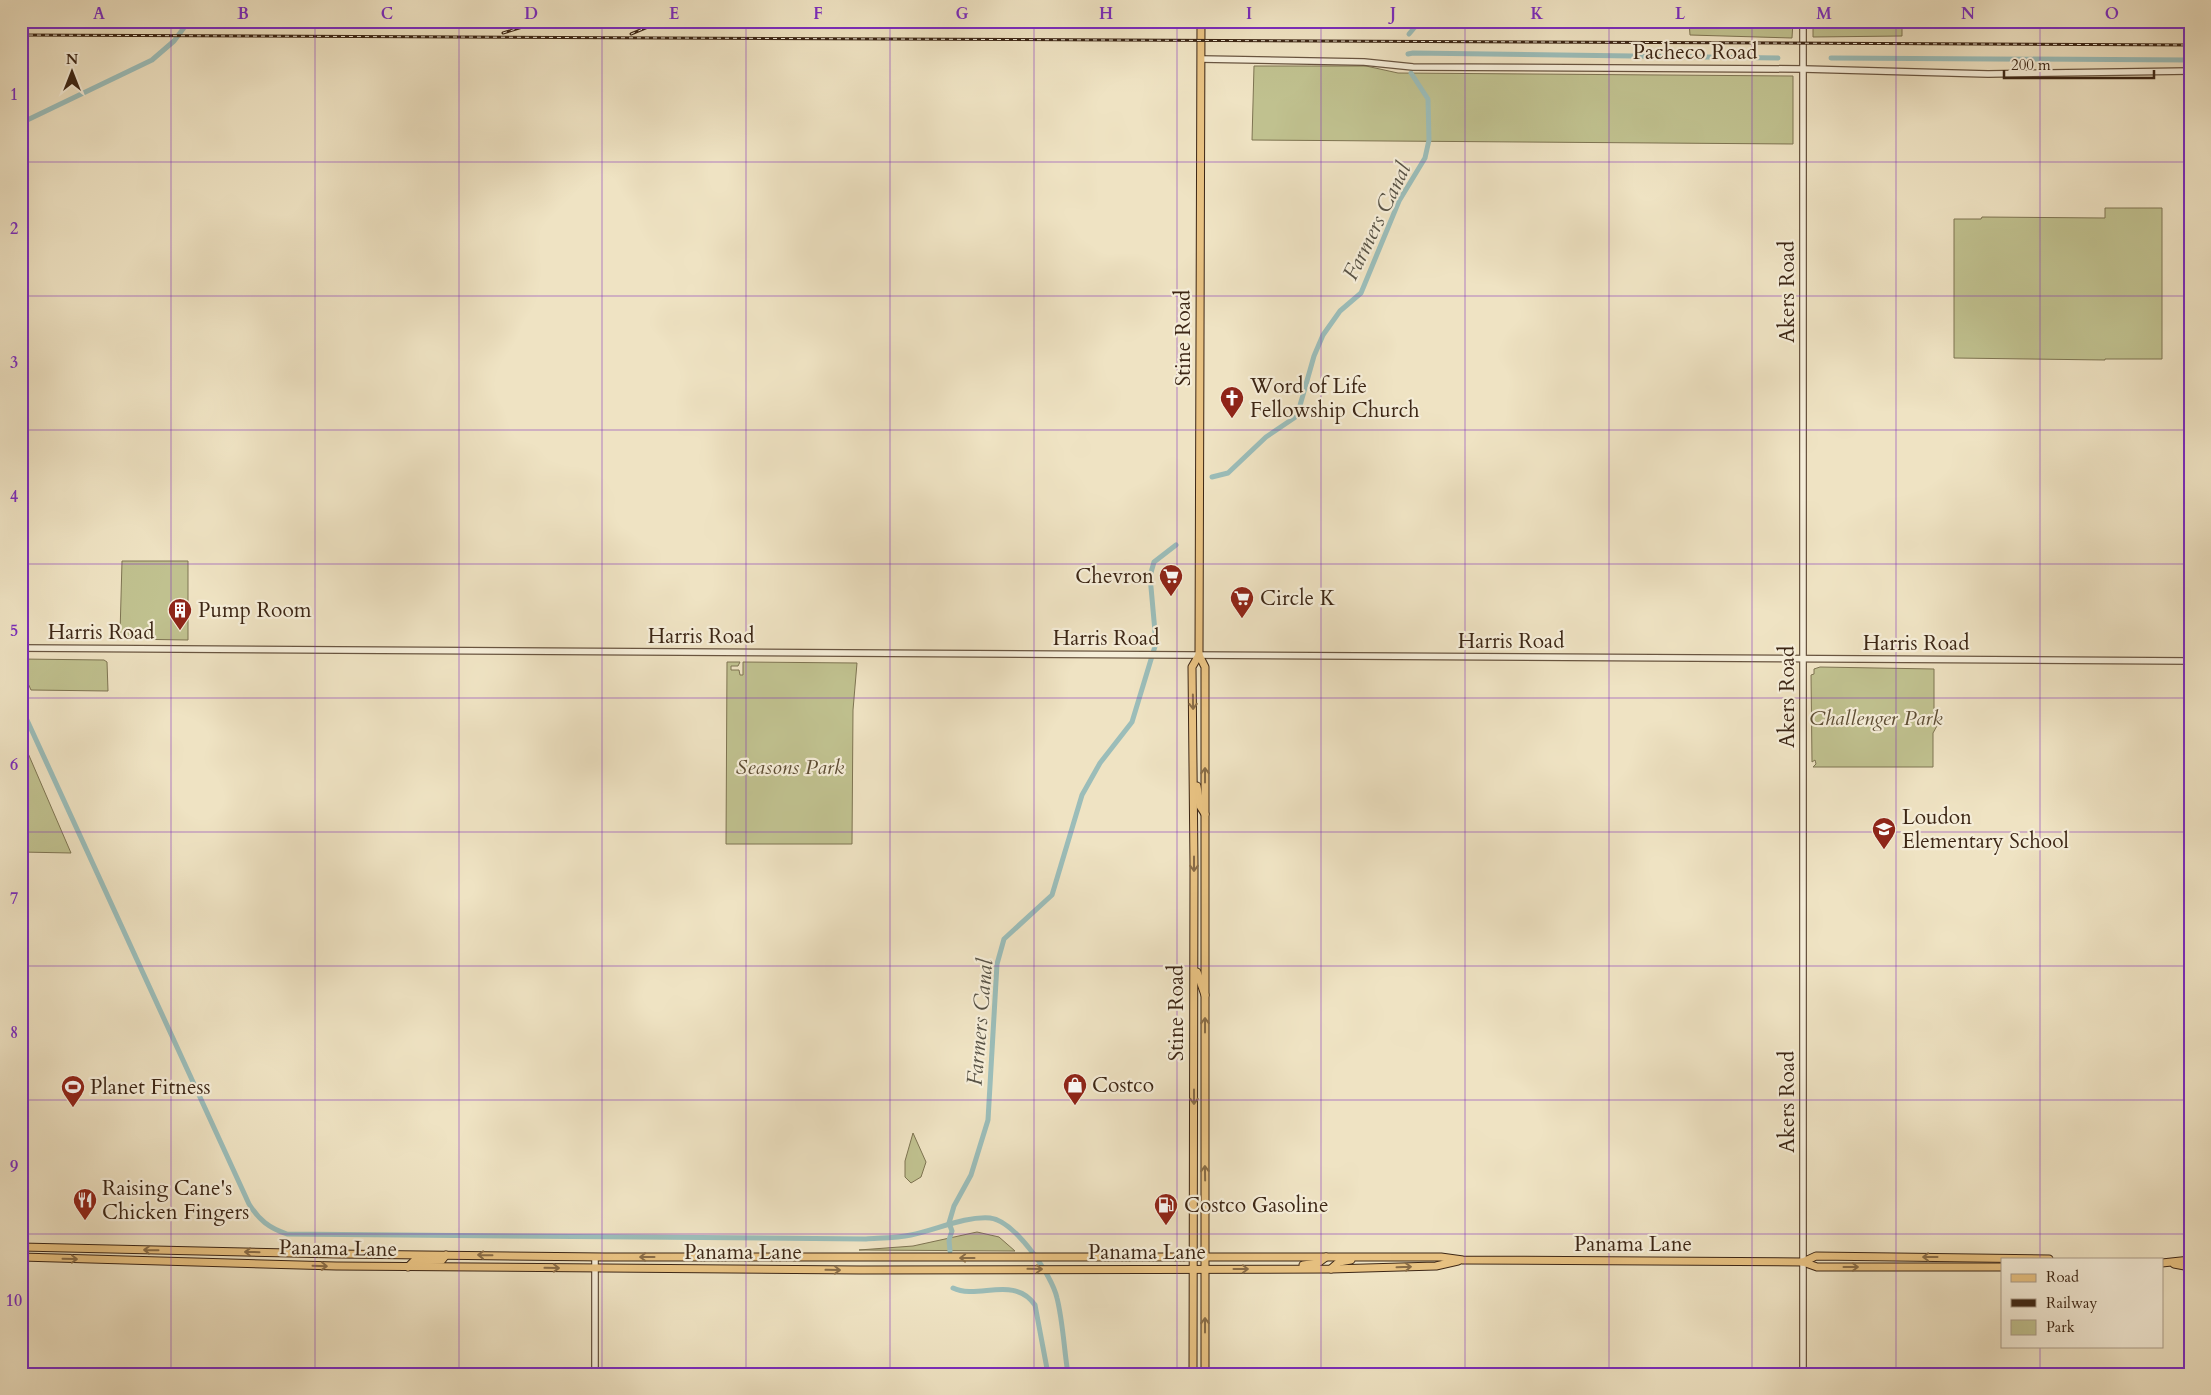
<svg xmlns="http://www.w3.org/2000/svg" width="2211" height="1395" viewBox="0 0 2211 1395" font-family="Cardo,serif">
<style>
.green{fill:#c0c18f;stroke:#7e7452}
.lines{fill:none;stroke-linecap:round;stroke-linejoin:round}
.canal{stroke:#9bbdb9;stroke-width:5}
.minor-casing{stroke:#695540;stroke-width:8}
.major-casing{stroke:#3c2615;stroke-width:9}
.minor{stroke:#f5edd8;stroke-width:5.5}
.major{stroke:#e8c282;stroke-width:7}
.rail-casing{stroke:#3c2615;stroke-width:3}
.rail{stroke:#f5edd8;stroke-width:1;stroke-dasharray:4;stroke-linecap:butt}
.oneway{stroke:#896c46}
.grid{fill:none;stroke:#7b2cbf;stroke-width:1;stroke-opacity:0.55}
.labels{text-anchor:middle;stroke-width:4.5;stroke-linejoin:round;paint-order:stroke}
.street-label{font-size:21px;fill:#3c2615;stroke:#f5edd8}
.poi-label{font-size:21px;fill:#3c2615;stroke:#f5edd8;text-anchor:start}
.park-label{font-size:21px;font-style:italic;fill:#5d4d34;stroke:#f5edd8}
.water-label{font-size:22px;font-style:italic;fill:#585346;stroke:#f5edd8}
.neatline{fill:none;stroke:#7b2cbf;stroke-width:2}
.grid-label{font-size:16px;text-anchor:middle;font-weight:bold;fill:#7b2cbf}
</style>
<rect width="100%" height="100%" fill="#efe3c3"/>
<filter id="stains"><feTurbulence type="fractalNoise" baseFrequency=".004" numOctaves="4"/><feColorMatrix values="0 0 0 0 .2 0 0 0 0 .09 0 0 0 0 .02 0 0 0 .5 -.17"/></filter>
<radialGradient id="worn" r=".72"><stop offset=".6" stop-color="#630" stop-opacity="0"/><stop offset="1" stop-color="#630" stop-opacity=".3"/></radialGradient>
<g class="green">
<polygon points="1689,21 1793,21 1792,38 1690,35"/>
<polygon points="1813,21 1902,21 1902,36 1813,37"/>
<polygon points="1254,66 1366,66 1398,73 1793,76 1793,144 1252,140"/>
<polygon points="2105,208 2162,208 2162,359 2105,359 2105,360 1954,358 1954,219 1981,219 1982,217 2105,218"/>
<polygon points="122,561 188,561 188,640 125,639 120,634"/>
<polygon points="21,659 104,660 107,662 108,691 31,690 21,668"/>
<polygon points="727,662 740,662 738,666 731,666 731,670 739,670 740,675 743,675 743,662 857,663 853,710 852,844 726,844"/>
<polygon points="1820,667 1934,669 1934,717 1938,724 1933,733 1933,767 1813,767 1816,764 1815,760 1812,762 1811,675 1814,674 1814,669"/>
<polygon points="21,737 71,853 21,852"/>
<polygon points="913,1133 926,1162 921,1177 911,1183 905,1177 905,1161"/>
<polygon points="977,1232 999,1237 1015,1251 859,1250 913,1246"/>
</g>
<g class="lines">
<g class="canal">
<polyline points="1409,34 1420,21"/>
<polyline points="1408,54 1413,53 1778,58"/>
<polyline points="1831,58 2190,60"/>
<polyline points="21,123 152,60 174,41 189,21"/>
<polyline points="1212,477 1228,473 1266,437 1297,416 1314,356 1323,335 1340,311 1361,293 1399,201 1425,158 1429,140 1428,99 1411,73"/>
<path d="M21,707L249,1204C259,1220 269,1228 287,1234L866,1239C880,1238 897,1238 911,1235C936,1230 965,1216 990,1218C1015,1221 1052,1275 1057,1298C1063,1322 1064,1349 1068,1374"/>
<polyline points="950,1251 949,1240 952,1231 949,1223 954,1206 971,1175 988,1120 997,964 1004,939 1052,895 1082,795 1100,763 1132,722 1156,643 1150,576 1154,562 1176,545"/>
<path d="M953,1288C978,1300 1014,1275 1035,1305L1048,1374"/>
</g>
<g class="minor-casing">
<g id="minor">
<polyline points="1803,21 1803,1374"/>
<polyline points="1201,59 1364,62 1413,67 1804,69 1988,74 2190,71"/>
<polyline points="21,648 2190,661"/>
<polyline points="595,1257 595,1374"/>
</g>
</g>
<g class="major-casing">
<g id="major">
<polyline points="1201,21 1199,655 1205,667 1205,1374"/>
<polyline points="1197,786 1200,806 1205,814"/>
<polyline points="1197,972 1205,995"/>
<polyline points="21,1247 337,1254 604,1257 1441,1257 1463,1260 1803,1262 1817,1267 2002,1267"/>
<polyline points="21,1257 336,1266 860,1270 1331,1269 1436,1266 1458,1261"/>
<polyline points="1803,1262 1816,1256 2049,1259"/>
<polyline points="2162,1263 2190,1260"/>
<polyline points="2174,1264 2190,1267"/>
<polyline points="1303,1265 1318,1263 1326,1257"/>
<polyline points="408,1267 414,1261 442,1260 446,1255"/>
<polyline points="1331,1269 1339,1262 1351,1260"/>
<polyline points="1193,1374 1194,865 1192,667 1199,655"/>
</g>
</g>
<use href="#minor" class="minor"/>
<use href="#major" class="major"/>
<g class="rail-casing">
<g id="rail">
<polyline points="503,33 542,21"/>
<polyline points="631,34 662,21"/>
<polyline points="21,35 2190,45"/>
</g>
</g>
<use href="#rail" class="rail"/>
</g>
<defs><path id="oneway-shaft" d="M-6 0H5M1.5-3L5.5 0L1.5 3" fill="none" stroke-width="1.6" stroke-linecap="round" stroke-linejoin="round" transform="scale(1.25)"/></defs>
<g class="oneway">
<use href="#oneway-shaft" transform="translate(1193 702) rotate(89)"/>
<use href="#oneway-shaft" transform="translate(1205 775) rotate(-90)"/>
<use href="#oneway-shaft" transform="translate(1194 864) rotate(90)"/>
<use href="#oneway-shaft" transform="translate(1205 1025) rotate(-90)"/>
<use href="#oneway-shaft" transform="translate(1194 1097) rotate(90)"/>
<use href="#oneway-shaft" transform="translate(1205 1173) rotate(-91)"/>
<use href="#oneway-shaft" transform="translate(151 1250) rotate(-179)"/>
<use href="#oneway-shaft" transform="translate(252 1252) rotate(-179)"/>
<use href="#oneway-shaft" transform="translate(485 1255) rotate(-179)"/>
<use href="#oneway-shaft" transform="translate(647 1257) rotate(-180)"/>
<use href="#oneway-shaft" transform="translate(1930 1257) rotate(-180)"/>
<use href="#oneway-shaft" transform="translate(967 1258) rotate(-180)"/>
<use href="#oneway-shaft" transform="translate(70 1259) rotate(1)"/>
<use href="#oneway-shaft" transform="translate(320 1266) rotate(2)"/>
<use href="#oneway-shaft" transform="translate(1404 1267) rotate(-2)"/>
<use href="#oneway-shaft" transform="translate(1851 1267)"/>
<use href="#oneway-shaft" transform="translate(552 1268) rotate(1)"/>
<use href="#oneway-shaft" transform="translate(1035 1269) rotate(1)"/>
<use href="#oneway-shaft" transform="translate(1241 1269)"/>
<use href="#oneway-shaft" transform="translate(833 1270) rotate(1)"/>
<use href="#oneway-shaft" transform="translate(1205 1325) rotate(-90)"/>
</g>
<path class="grid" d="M171,21V1374M315,21V1374M459,21V1374M602,21V1374M746,21V1374M890,21V1374M1034,21V1374M1177,21V1374M1321,21V1374M1465,21V1374M1609,21V1374M1752,21V1374M1896,21V1374M2040,21V1259M21,162H2190M21,296H2190M21,430H2190M21,564H2190M21,698H2190M21,832H2190M21,966H2190M21,1100H2190M21,1234H2190M2040,1346V1374"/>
<defs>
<g id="church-pin" transform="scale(1.25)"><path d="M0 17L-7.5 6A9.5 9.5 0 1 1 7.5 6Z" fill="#8f2418" stroke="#f5edd8"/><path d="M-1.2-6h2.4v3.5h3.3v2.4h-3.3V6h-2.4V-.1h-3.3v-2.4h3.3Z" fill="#fff"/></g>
<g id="supermarket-pin" transform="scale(1.25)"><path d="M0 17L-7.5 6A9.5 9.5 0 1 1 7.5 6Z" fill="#8f2418" stroke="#f5edd8"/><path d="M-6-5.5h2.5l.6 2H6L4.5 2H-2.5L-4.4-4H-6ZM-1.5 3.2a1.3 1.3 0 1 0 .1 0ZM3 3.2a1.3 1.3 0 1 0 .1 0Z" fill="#fff"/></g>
<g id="building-pin" transform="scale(1.25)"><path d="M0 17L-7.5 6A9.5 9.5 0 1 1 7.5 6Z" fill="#8f2418" stroke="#f5edd8"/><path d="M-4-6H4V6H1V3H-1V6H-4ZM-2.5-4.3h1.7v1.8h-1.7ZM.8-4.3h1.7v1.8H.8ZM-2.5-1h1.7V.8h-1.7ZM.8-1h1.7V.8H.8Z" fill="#fff"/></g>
<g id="school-pin" transform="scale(1.25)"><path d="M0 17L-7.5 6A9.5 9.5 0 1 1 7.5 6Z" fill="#8f2418" stroke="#f5edd8"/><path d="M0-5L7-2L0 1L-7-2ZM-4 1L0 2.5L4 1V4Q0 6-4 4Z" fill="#fff"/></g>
<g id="shop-pin" transform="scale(1.25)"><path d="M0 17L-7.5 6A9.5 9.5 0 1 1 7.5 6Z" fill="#8f2418" stroke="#f5edd8"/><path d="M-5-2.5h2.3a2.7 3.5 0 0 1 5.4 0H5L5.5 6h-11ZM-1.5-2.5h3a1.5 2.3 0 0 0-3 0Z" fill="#fff"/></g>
<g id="stadium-pin" transform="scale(1.25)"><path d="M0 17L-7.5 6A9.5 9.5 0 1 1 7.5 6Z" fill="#8f2418" stroke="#f5edd8"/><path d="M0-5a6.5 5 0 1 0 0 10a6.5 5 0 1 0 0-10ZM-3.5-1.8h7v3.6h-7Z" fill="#fff"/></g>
<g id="restaurant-pin" transform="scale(1.25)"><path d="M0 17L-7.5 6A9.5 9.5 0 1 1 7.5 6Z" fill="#8f2418" stroke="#f5edd8"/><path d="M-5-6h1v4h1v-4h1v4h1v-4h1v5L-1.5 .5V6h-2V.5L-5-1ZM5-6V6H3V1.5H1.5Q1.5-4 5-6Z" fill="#fff"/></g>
<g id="fuel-pin" transform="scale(1.25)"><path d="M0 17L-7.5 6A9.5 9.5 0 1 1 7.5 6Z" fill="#8f2418" stroke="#f5edd8"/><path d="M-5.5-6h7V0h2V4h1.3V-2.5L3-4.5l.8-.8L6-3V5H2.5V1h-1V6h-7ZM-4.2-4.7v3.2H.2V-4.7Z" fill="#fff"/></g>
</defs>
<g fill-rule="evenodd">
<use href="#church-pin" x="1232" y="398"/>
<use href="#supermarket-pin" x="1171" y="576"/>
<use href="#supermarket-pin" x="1242" y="598"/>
<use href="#building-pin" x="180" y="610"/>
<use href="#school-pin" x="1884" y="829"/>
<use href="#shop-pin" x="1075" y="1085"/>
<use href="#stadium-pin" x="73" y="1087"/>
<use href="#restaurant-pin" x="85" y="1200"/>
<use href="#fuel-pin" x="1166" y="1205"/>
</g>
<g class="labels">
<g class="street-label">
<text x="1695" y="59">Pacheco Road</text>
<text transform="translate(1787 292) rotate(-90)" y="7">Akers Road</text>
<text transform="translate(1183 338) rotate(-90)" y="7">Stine Road</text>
<text x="101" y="639">Harris Road</text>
<text x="701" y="643">Harris Road</text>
<text x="1106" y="645">Harris Road</text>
<text x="1511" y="648">Harris Road</text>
<text x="1916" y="650">Harris Road</text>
<text transform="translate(1787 697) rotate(-90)" y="7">Akers Road</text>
<text transform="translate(1176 1013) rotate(-90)" y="7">Stine Road</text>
<text transform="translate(1787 1102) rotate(-90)" y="7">Akers Road</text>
<text x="1633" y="1251">Panama Lane</text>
<text transform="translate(338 1248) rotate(1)" y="7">Panama Lane</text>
<text x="743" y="1259">Panama Lane</text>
<text x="1147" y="1259">Panama Lane</text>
</g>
<g class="poi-label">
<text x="1250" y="393">Word of Life<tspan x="1250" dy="24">Fellowship Church</tspan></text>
<text x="1154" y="583" text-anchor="end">Chevron</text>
<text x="1260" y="605">Circle K</text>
<text x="198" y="617">Pump Room</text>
<text x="1902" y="824">Loudon<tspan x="1902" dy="24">Elementary School</tspan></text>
<text x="1092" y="1092">Costco</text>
<text x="90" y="1094">Planet Fitness</text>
<text x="102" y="1195">Raising Cane's<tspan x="102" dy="24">Chicken Fingers</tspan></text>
<text x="1184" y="1212">Costco Gasoline</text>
</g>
<g class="park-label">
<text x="1876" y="725">Challenger Park</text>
<text x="790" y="774">Seasons Park</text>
</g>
<g class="water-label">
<text transform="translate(1376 221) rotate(-64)" y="8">Farmers Canal</text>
<text transform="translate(979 1022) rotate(-85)" y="8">Farmers Canal</text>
</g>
</g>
<rect width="2211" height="1395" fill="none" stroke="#efe3c3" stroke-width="55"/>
<rect x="2001" y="1258" width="162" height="90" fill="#f5edd8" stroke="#ab9d8a"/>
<rect x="2011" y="1274" width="25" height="8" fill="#e8c282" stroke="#ab9d8a"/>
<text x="2046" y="1282" font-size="15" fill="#3c2615">Road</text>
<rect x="2011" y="1299" width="25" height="8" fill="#3c2615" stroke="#ab9d8a"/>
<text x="2046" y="1308" font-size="15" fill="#3c2615">Railway</text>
<rect x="2011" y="1320" width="25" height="15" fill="#c0c18f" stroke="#ab9d8a"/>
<text x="2046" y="1332" font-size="15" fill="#3c2615">Park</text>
<g transform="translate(72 72)" stroke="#f5edd8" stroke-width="4" paint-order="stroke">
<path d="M0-4L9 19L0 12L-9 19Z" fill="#3c2615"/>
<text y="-8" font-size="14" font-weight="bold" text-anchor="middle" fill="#3c2615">N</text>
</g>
<path d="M2004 70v8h150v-8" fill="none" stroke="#3c2615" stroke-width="2.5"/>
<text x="2011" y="70" font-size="15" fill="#3c2615" stroke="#f5edd8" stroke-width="4" paint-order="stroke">200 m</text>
<rect x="28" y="28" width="2156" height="1340" class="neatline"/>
<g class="grid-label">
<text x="99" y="19">A</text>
<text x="243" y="19">B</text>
<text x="387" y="19">C</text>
<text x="531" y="19">D</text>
<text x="674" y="19">E</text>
<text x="818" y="19">F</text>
<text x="962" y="19">G</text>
<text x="1106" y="19">H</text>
<text x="1249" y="19">I</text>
<text x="1393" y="19">J</text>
<text x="1537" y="19">K</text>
<text x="1680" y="19">L</text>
<text x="1824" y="19">M</text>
<text x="1968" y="19">N</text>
<text x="2112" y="19">O</text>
<text x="14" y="100">1</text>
<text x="14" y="234">2</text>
<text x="14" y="368">3</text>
<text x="14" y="502">4</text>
<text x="14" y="636">5</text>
<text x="14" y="770">6</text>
<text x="14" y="904">7</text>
<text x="14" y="1038">8</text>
<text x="14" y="1172">9</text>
<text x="14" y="1306">10</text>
</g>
<rect width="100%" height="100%" filter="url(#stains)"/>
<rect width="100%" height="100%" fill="url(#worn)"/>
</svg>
